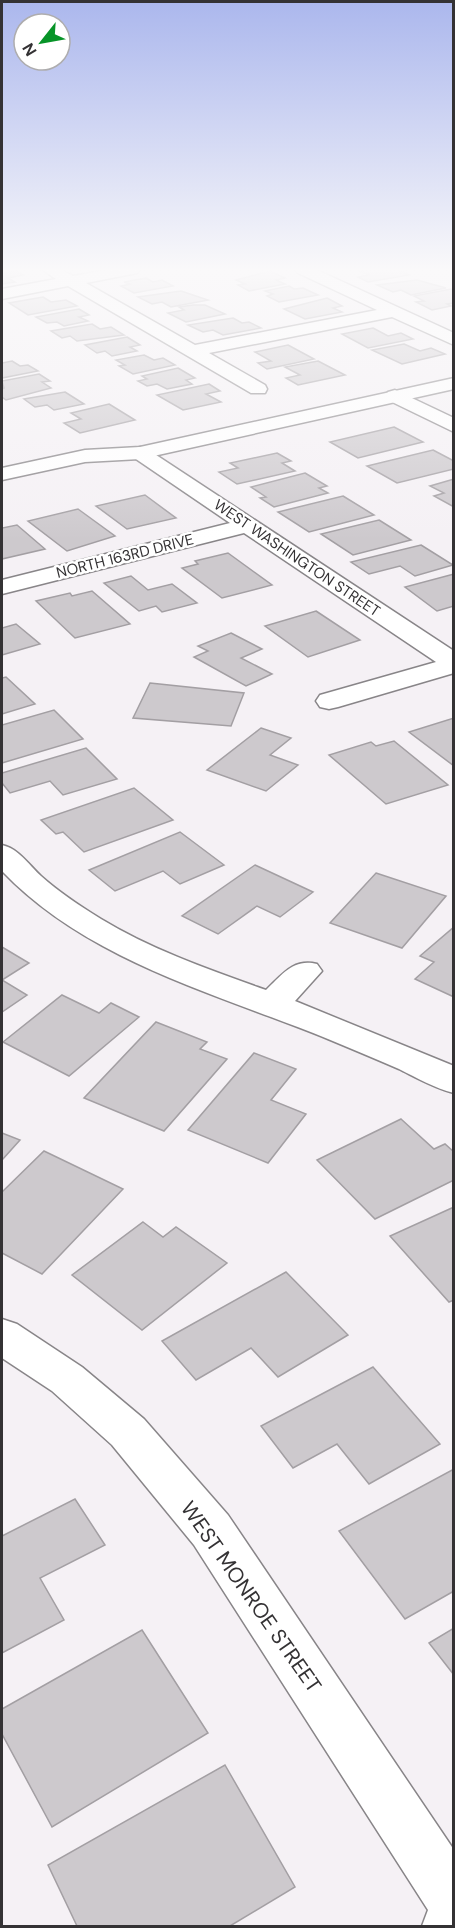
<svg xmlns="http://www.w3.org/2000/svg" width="455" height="1928" viewBox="0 0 455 1928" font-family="'DM Sans',sans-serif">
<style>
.building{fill:#cdc9cd;stroke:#a39fa3;stroke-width:1.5}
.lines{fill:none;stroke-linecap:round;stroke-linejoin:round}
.minor-casing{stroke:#888588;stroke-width:3}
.secondary-casing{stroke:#888588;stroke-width:3}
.minor{fill:#fff;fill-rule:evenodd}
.secondary{fill:#fff;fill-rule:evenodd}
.labels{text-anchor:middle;stroke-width:5;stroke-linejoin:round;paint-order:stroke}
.far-street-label{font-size:15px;fill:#343234;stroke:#fff}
.near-street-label{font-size:21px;fill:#343234;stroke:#fff}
</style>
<rect width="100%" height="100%" fill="#f5f1f5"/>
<g class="building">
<polygon points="358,270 399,270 409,275 368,282 358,277 369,275"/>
<polygon points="16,271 23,275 8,278 15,282 2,284 2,273"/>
<polygon points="270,271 285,278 276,280 285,284 249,291 238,285 245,284 236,280"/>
<polygon points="146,278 153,282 162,280 173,286 134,293 121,286 130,284 124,282"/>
<polygon points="417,280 446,288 411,295 401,290 393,292 377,285"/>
<polygon points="289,286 294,289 303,288 318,295 279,302 267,296 273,294 265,291"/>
<polygon points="451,289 454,291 454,303 447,304 451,306 432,310 416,302 424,301 414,296"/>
<polygon points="181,291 208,300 171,307 162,302 152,304 138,297"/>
<polygon points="43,297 51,302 66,300 77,306 28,315 9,303"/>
<polygon points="327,298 342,306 333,308 342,312 305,319 284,309"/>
<polygon points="193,305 205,305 225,314 186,322 168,313 184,310 179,307"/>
<polygon points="79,309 89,315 79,317 88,321 64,326 57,322 47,323 36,317"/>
<polygon points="233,318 242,323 249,322 261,328 223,335 213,330 203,332 188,325"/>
<polygon points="92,324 100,329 111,327 124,335 77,341 70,336 62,338 51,331"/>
<polygon points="373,328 388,336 401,333 413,339 368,348 342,334"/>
<polygon points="127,337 140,345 130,347 137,351 112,356 105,351 97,353 85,345"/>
<polygon points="404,344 420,351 431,348 445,354 402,364 372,350"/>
<polygon points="288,345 314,359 267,369 258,363 271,361 255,352"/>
<polygon points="144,355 154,360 163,358 175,365 133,374 119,366 125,365 116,360"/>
<polygon points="12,361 20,366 28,365 38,371 2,378 2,363"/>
<polygon points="318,361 345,375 298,385 286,378 300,375 285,367"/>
<polygon points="178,368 195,378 186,380 192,384 167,389 157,384 147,386 138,381 147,379 142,376"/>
<polygon points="39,374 50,381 42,382 51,388 6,400 2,397 2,389 4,388 2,381"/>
<polygon points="209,384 220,391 206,394 221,402 183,410 157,395"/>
<polygon points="65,392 84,404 54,410 47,405 35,407 24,399"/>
<polygon points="109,404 135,420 80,433 64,423 81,419 71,413"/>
<polygon points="394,427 423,442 358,458 330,442"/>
<polygon points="433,450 454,461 454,469 397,483 367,466"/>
<polygon points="277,453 291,461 282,463 295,471 237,484 219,472 238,468 230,463"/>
<polygon points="305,473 327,486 319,488 328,493 274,507 260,498 266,497 251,487"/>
<polygon points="454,479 454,507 434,496 444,493 430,486"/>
<polygon points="145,495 176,518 127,529 96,506"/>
<polygon points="343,496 374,515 309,532 278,512"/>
<polygon points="78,509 115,536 67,551 28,521"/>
<polygon points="379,520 411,540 353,555 321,534"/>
<polygon points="17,525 45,549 2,559 2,528"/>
<polygon points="421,545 453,565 415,576 400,566 369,574 351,562"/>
<polygon points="228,553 272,585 222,598 182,568 198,564 195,561"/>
<polygon points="454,574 454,606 437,611 405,587"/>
<polygon points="131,576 148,590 172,584 197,603 162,612 156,606 139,611 104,583"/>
<polygon points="92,591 130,624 75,638 36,601 70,593 72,596"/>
<polygon points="316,611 360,640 308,657 265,626"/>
<polygon points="16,624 40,644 2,655 2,628"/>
<polygon points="231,633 262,649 241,658 272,674 246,686 194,657 208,651 198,646"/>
<polygon points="6,677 35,704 2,714 2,678"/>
<polygon points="150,683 244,693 231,726 133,718"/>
<polygon points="54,710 83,739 2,763 2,725"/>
<polygon points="454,718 454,766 409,732"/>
<polygon points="261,728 291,738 270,755 298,765 266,791 207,770"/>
<polygon points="394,741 448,785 386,804 329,755 371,742 376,746"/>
<polygon points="86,748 117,779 63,795 50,781 10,793 2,783 2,773"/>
<polygon points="134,788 173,820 84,852 63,832 56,834 41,820"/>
<polygon points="180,832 224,865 180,884 163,871 115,891 89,870"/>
<polygon points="255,865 313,892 280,917 257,906 218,934 182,916"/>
<polygon points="376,873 446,896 402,948 330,923"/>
<polygon points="454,927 454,997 415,979 434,962 420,956"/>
<polygon points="2,947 29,963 2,980 27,995 2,1012"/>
<polygon points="62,995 99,1013 111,1003 139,1017 69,1076 3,1042"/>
<polygon points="156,1022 207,1042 200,1049 227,1059 164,1131 84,1098"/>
<polygon points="254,1053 296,1069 271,1100 306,1114 268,1163 188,1130"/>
<polygon points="401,1119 434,1149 445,1144 454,1152 454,1180 375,1219 317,1160"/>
<polygon points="2,1133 20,1140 2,1160"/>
<polygon points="44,1151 123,1189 42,1274 2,1253 2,1192"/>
<polygon points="454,1207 454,1300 449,1302 390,1236"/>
<polygon points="143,1222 163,1237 176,1227 227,1263 142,1330 72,1275"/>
<polygon points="286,1272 348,1335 278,1377 251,1348 196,1380 162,1341"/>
<polygon points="373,1367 440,1444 369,1484 337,1444 293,1468 261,1426"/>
<polygon points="454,1469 454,1591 405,1619 339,1531"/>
<polygon points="75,1499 105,1545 40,1578 64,1620 2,1653 2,1536"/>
<polygon points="454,1628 454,1675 429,1643"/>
<polygon points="142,1630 208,1733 52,1827 2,1734 2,1709"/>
<polygon points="225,1765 295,1887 230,1926 77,1926 48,1865"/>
</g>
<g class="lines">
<g class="minor-casing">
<g id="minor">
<polygon points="43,270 62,270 73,276 106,270 139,270 137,273 86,283 195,345 377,310 298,273 296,270 317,270 454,333 454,345 392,317 209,353 265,385 267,389 265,393 251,393 68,286 2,299 2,289 56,279"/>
<polygon points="395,390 454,418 454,432 388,400 386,396 388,392"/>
<polygon points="140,447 147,449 454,651 454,673 338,707 329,709 320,707 316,701 320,695 436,662 244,533 2,594 2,580 230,523 133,457 130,453 133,449"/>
<path d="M2,845C19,849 28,864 41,876C59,892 80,906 101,919C152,950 210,970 266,990C282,975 293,958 317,964L322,971L295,1001L454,1066V1093C434,1088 417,1078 399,1069C376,1059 352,1049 328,1039C215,993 88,961 2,871Z"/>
<polygon points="2,1319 17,1324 82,1367 144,1419 228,1515 454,1850 454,1926 422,1926 428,1910 194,1545 112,1445 52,1391 2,1358"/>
</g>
</g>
<g class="secondary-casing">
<polygon id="secondary" points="454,378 454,389 140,459 85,462 2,480 2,468 85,450 140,447"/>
</g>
<use href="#minor" class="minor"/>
<use href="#secondary" class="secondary"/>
</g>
<linearGradient id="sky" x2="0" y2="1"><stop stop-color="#abb7ed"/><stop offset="0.5" stop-color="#faf9fa"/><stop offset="1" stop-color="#faf9fa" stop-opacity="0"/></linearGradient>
<rect width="455" height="540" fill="url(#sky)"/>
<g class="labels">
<g class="far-street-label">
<text transform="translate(125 556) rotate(-14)" y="5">NORTH 163RD DRIVE</text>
<text transform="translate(297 558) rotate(34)" y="5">WEST WASHINGTON STREET</text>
</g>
<g class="near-street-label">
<text transform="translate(251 1597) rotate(55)" y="7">WEST MONROE STREET</text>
</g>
</g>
<rect width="455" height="1928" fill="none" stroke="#343234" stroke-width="6"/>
<g transform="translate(42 42) rotate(239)"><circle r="28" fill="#ffffff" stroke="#aeadae" stroke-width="1.5"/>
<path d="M0-4.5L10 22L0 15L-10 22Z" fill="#079428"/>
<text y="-9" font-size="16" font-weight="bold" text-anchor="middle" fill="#343234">N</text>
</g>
</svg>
